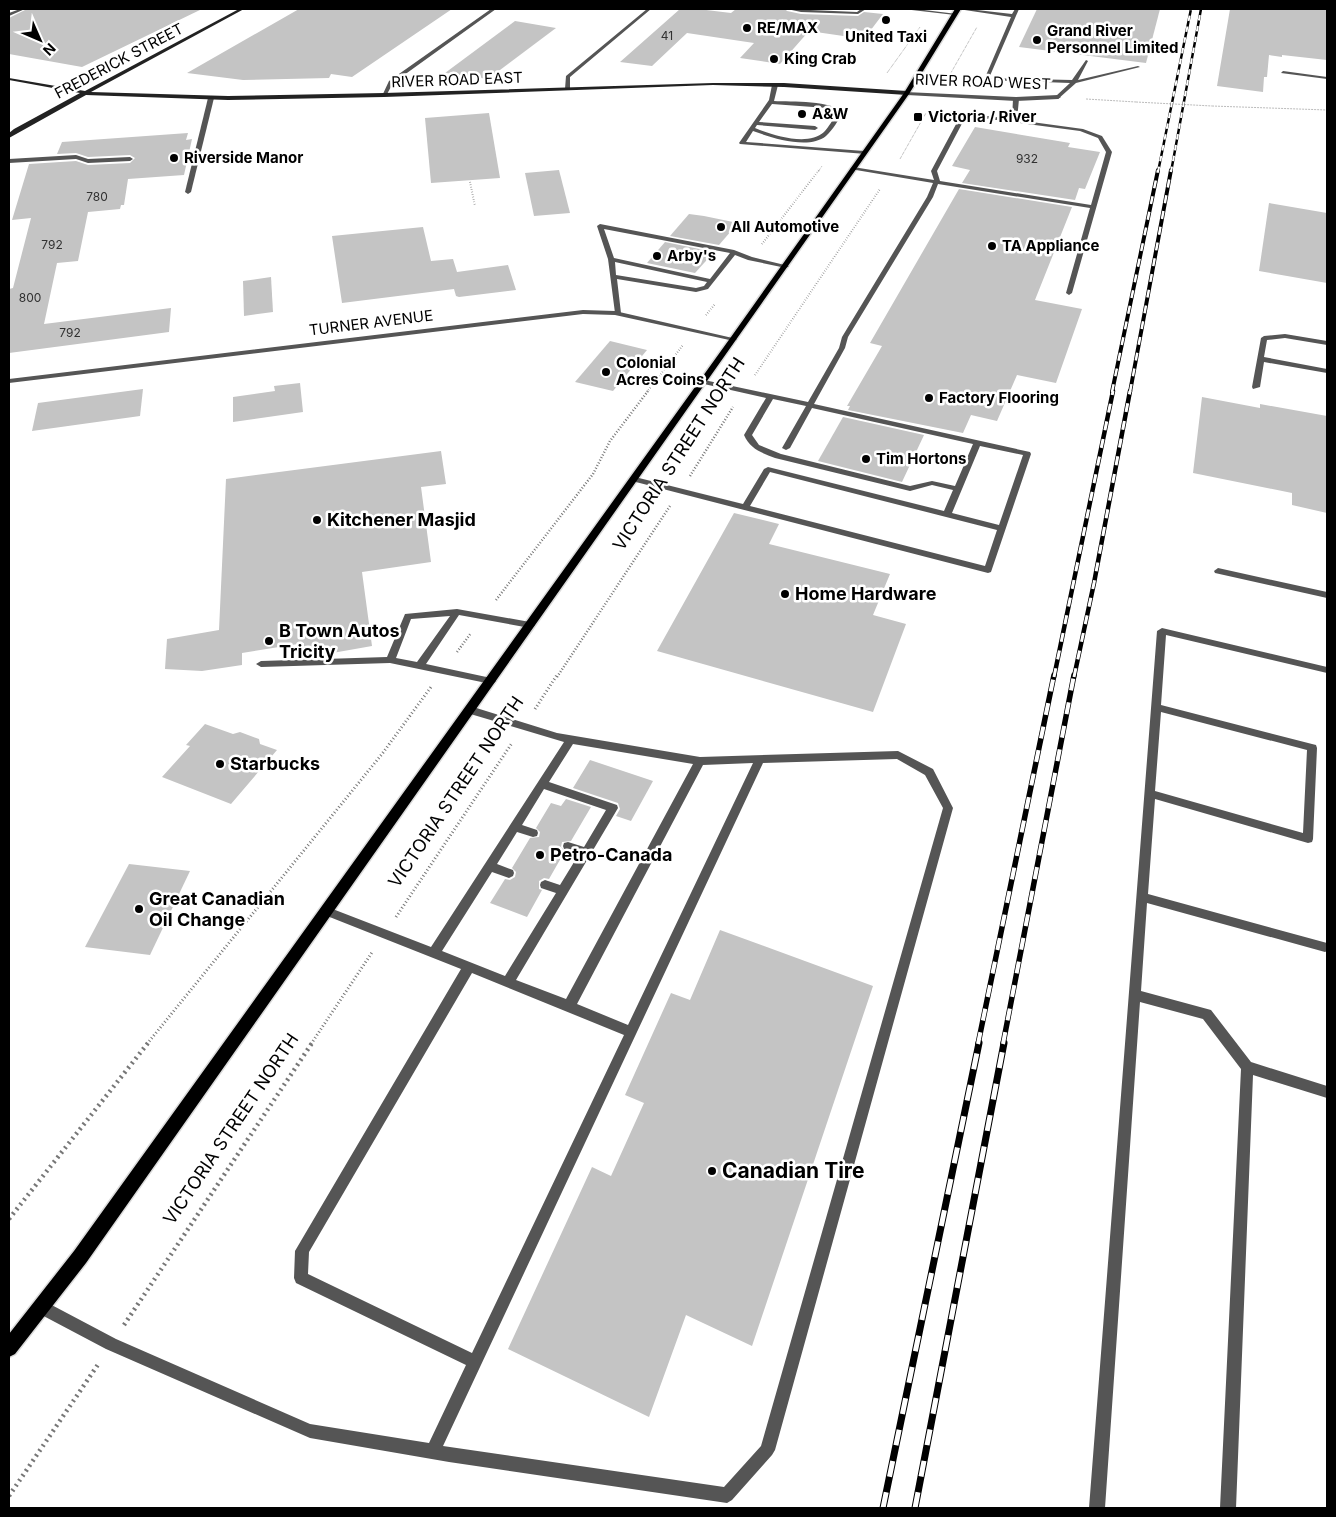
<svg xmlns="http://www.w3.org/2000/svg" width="1336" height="1517" viewBox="0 0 1336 1517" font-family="Inter,sans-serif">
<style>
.building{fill:#c4c4c4}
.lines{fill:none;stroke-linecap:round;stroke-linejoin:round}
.primary-casing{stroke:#dbdbdb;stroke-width:3}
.path-far4{stroke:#777;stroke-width:1;stroke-dasharray:0.5 1;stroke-linecap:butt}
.path-far3{stroke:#777;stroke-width:2;stroke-dasharray:0.5 2;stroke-linecap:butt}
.path-far2{stroke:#777;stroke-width:2.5;stroke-dasharray:1 2;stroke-linecap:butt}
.path-far1{stroke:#777;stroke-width:3;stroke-dasharray:1 2.5;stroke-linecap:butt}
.path{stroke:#777;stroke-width:4.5;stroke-dasharray:2 4;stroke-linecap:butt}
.lane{fill:#555;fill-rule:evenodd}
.street{fill:#555;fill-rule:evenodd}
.secondary{fill:#222;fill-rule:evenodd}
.primary{fill:#000;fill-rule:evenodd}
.rail-far4-casing{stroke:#000;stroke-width:2.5}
.rail-far3-casing{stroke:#000;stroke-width:4}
.rail-far2-casing{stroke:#000;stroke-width:4.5}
.rail-far1-casing{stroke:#000;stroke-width:5.5}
.rail-casing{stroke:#000;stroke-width:7}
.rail-far4{stroke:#fff;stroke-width:2;stroke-dasharray:5.5;stroke-linecap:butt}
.rail-far3{stroke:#fff;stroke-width:2.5;stroke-dasharray:8;stroke-linecap:butt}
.rail-far2{stroke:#fff;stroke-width:3;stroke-dasharray:9;stroke-linecap:butt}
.rail-far1{stroke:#fff;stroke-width:4;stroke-dasharray:12;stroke-linecap:butt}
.rail{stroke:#fff;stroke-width:5;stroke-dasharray:16;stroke-linecap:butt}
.path-bridge{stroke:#777;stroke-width:1;stroke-dasharray:0.5 1;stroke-linecap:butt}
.poi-dot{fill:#000;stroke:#fff;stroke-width:2}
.labels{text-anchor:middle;stroke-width:5;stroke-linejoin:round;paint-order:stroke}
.far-number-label{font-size:12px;fill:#313131}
.far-poi-label{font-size:15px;font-weight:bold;fill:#000;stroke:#fff;text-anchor:start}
.far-street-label{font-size:15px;fill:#000;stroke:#fff}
.street-label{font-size:18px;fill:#000;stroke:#fff}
.poi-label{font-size:18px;font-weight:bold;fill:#000;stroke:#fff;text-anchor:start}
.near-poi-label{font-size:21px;font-weight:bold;fill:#000;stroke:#fff;text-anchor:start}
</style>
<rect width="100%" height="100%" fill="#fff"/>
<g class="building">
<polygon points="27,9 202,9 82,67 9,54 9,18"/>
<polygon points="299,9 452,9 352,77 331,74 329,78 243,80 187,73"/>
<polygon points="680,9 698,9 731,13 736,9 785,9 787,11 801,14 858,16 864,12 883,14 864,39 809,31 780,64 740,58 754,43 687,33 652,66 620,62"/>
<polygon points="1037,9 1160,9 1146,63 1019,47"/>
<polygon points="1230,9 1327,9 1327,60 1282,55 1282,57 1269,55 1267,77 1264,77 1263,92 1217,86"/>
<polygon points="515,21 556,28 488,79 445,73"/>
<polygon points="489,113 500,178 431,183 425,118"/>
<polygon points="975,127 1070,143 1068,147 1100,152 1085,189 1079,188 1075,200 962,183 970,170 952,166"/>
<polygon points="188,133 186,140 192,139 184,175 128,179 124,205 121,205 120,209 88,212 78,261 57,263 44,324 171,308 169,332 9,353 9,289 13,288 31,218 12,220 29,164 76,161 88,165 130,163 135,158 130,155 88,157 76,153 57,154 62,142"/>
<polygon points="559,170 570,213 534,216 525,173"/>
<polygon points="959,189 1072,207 1035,300 1082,309 1056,383 1017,375 997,421 971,415 963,433 848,410 850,406 847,406 882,346 870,343"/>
<polygon points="1269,203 1327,213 1327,283 1259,271"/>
<polygon points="689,214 704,216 738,223 719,245 670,236"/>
<polygon points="423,227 431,261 453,259 457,272 508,265 516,290 459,297 456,296 454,289 342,303 332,236"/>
<polygon points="665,242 714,252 695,273 647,263"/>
<polygon points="271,277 273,312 244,316 243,281"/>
<polygon points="610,341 647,350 613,391 575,382"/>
<polygon points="300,383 303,412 233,422 233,397 275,391 274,386"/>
<polygon points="143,389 140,416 32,431 38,403"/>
<polygon points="1202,397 1260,408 1260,404 1327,416 1327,513 1292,505 1292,493 1193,473"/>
<polygon points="843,417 924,435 902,482 818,461"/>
<polygon points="441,451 446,484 421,487 431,562 362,572 372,646 304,658 304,643 242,653 242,665 202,671 165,669 167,639 219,630 226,479"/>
<polygon points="734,513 779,524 769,544 890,574 873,615 906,624 873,712 657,651"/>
<polygon points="205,724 233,734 240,732 259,739 260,744 277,750 231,804 162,777 190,746 186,745"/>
<polygon points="590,760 653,781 631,821 616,816 620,809 618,803 573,788"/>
<polygon points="566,799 591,807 571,841 562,842 561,847 565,851 549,879 544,878 539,881 539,889 542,890 527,917 490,903 505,879 510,880 515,877 516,872 512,868 530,838 539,837 540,832 536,828 551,803 561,806"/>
<polygon points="129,864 190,871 150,955 85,947"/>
<polygon points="720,930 873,986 752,1346 686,1315 649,1417 508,1349 592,1167 611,1176 644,1103 625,1095 671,993 690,1000"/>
</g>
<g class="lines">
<g class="primary-casing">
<polygon id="primary" points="955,9 961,9 909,94 86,1263 15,1354 9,1357 9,1334 74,1251 731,337 904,93"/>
</g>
<g class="path-far4">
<polyline points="887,73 920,27"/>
<polyline points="948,78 977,27"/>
<polyline points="1086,99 1136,102"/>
<polyline points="1212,106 1327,110"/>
<polyline points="900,159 926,113"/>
<polyline points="818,172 822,166"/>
</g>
<g class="path-far3">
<polyline points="470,182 475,206"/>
<polyline points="762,244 819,170"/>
<polyline points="706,315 715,304"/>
<polyline points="755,375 880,189"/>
<polyline points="647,392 683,345"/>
</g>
<g class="path-far2">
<polyline points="690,476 733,407"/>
<polyline points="496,600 593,474 610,441 648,391"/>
<polyline points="457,652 471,633"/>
<polyline points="557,677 670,506"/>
</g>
<g class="path-far1">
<polyline points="535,709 557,675"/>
<polyline points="396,917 512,743"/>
<polyline points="147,1044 382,754 431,687"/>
<polyline points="311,1044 373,951"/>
</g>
<g class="path">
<polyline points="9,1219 148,1043"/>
<polyline points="124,1325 312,1043"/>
<polyline points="9,1496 99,1363"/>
</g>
<g class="lane">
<polygon points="647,9 651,9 570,77 570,88 565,89 566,76"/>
<polygon points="787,9 857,12 861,9 866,9 858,14 801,12"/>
<polygon points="903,9 916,9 957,14 955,15"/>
<polygon points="958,9 968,9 1012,14 1015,9 1019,9 989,78 1072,80 1086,60 1088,61 1078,80 1138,66 1140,67 1076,83 1058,99 1056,96 1070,83 984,80 1011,17"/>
<polygon points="1283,71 1327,77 1327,79 1281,73"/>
<path d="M775,83L778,85L774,101C791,102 833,100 843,113C838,120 833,130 826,136C809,150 772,138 753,131L746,142L864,151L866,152V154L740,144L739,143L769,100L772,85ZM772,104L827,108L835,110L837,113C833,119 829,127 824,132C808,147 772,135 755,128L757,125L815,130L818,128L815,126L759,122Z"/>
<polygon points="211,96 214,98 191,192 188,194 185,192 208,98"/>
<path d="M1016,97L1019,99L1017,120L1083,129L1102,136L1112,152L1072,293L1069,295L1066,293L1090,208L938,184L933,197L848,337L845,348L814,404L1030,452L1031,454L991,572L988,573L632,481V477H635L743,504L764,469L768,467L944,511L953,490L932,485L910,491L775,458C762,453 750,449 744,435L766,398L704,384L700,382L704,380L808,402L839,348L842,337L927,197L933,183L850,169L853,167L934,180L931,171L962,113L1012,119L1013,99ZM966,116L1080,131L1098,138L1106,152L1091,205L940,181L937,171ZM773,399L806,406L782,448L786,450L790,448L812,408L973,444L955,486L932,481L910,486L781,454L759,445L752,435ZM980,446L1023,455L999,525L952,513ZM770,472L997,530L985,566L750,506Z"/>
<polygon points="76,155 88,159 130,157 133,159 130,161 88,163 76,159 9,163 9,159"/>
<path d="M600,224L734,250L752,257L789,266L786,268L748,260L735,255L708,289L696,292L617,279L621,313L618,315L615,313L608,259L597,226ZM604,229L730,253L710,279L614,258ZM615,262L707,282L704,286L696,288L616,275Z"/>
<polygon points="1285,334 1327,341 1327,345 1285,338 1267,340 1264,357 1327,369 1327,373 1264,362 1260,387 1253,389 1252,387 1261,338 1264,336"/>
<polygon points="1218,568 1327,592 1327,598 1215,573 1214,571"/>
<path d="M457,609L530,622L535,625L530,628L459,615L426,664L491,678L494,679L496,681L494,683L491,684L390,663L261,667L256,664L261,661L387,657L405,614ZM450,616L417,662L396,658L411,619Z"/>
<path d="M1162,628L1327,667V673L1166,635L1161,705L1312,744L1316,745L1317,748L1313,839L1312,842L1308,843L1155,799L1148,894L1327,943V951L1325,952L1147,903L1141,991L1211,1010L1251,1062L1327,1086V1098L1253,1075L1236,1508H1220L1241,1069L1203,1019L1140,1002L1105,1508H1089L1157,631ZM1161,712L1307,750L1303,833L1155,791Z"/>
<path d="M470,706L557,733L700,757L898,751L933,769L953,808L775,1450L772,1455L732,1500L727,1503L449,1462L310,1438L106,1349L36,1312L34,1307L36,1302L41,1300L46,1302L116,1339L310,1424L429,1443L466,1365L296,1283L294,1278L295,1251L461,969L322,914L320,911L322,908L326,906L330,908L431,947L564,742L467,713L465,710L467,707ZM573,744L693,764L566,999L516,980L618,808L617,805L549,782ZM897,759L925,775L943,808L761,1446L724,1487L443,1446L763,763ZM753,763L628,1025L577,1004L703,765ZM544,789L606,810L584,847L568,842L564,843L563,846L564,849L579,854L560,885L545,880L541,882L540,885L541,888L556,893L505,976L442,951L492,872L509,878L513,876L514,873L513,870L497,864L517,832L533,837L537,836L538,833L537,830L522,825ZM472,973L624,1035L472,1353L308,1274L309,1252Z"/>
</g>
<g class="street">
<polygon points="20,9 25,9 9,16 9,13"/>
<polygon points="491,9 496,9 393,83 386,96 382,96 389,81"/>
<polygon points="905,92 1016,97 1058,95 1061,97 1058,99 1016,101 907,95"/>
<polygon points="583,310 615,311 737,339 734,341 615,315 583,314 9,383 9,379"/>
</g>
<polygon class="secondary" points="239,9 244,9 91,92 228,96 384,93 713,83 784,83 907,91 910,93 907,95 784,87 713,85 384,97 228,100 86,95 9,138 9,133 14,129 80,93 9,80 9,78 85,91"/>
<use href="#primary" class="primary"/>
<g class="rail-far4-casing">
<g id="rail-far4">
<polyline points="1158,172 1191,9"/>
<polyline points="1171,172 1201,9"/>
</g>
</g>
<g class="rail-far3-casing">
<g id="rail-far3">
<polyline points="1112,392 1158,170"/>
<polyline points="1130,392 1171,170"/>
</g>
</g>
<g class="rail-far2-casing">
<g id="rail-far2">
<polyline points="1054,677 1113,391"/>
<polyline points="1074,677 1094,583 1130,391"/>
</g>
</g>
<g class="rail-far1-casing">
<g id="rail-far1">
<polyline points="978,1044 1054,675"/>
<polyline points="1003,1044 1074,675"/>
</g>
</g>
<g class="rail-casing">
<g id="rail">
<polyline points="883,1508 979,1043"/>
<polyline points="915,1508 1004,1043"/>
</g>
</g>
<use href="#rail-far4" class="rail-far4"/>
<use href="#rail-far3" class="rail-far3"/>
<use href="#rail-far2" class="rail-far2"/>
<use href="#rail-far1" class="rail-far1"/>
<use href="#rail" class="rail"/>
<polyline class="path-bridge" points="1136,102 1212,106"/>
</g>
<g class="poi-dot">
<circle cx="886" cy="20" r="5"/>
<circle cx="747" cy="28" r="5"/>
<circle cx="1037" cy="40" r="5"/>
<circle cx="774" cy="59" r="5"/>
<circle cx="802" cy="114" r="5"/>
<rect x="913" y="112" width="10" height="10" rx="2.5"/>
<circle cx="174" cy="158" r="5"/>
<circle cx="721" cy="227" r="5"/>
<circle cx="992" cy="246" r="5"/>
<circle cx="657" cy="256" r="5"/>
<circle cx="606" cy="372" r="5"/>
<circle cx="929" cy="398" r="5"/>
<circle cx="866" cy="459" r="5"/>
<circle cx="317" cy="520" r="5"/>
<circle cx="785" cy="594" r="5"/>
<circle cx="269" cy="641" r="5"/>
<circle cx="220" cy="764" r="5"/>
<circle cx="540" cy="855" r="5"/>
<circle cx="139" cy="909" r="5"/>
<circle cx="712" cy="1171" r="5"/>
</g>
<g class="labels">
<g class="far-number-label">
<text x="667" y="40">41</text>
<text x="1027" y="163">932</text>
<text x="97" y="201">780</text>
<text x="52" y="249">792</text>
<text x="30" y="302">800</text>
<text x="70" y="337">792</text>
</g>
<g class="far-poi-label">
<text x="757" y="33">RE/MAX</text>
<text x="1047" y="36">Grand River<tspan x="1047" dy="17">Personnel Limited</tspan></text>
<text x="886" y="42" text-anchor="middle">United Taxi</text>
<text x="784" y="64">King Crab</text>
<text x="812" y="119">A&amp;W</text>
<text x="928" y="122">Victoria / River</text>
<text x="184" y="163">Riverside Manor</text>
<text x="731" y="232">All Automotive</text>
<text x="1002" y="251">TA Appliance</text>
<text x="667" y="261">Arby's</text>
<text x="616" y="368">Colonial<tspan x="616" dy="17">Acres Coins</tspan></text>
<text x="939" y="403">Factory Flooring</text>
<text x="876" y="464">Tim Hortons</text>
</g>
<g class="far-street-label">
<text transform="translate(119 61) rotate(-28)" y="5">FREDERICK STREET</text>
<text transform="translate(457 80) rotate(-2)" y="5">RIVER ROAD EAST</text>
<text transform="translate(983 82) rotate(2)" y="5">RIVER ROAD WEST</text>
<text transform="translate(371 323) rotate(-7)" y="5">TURNER AVENUE</text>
</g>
<g class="street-label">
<text transform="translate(679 454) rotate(-57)" y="6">VICTORIA STREET NORTH</text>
<text transform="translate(456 792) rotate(-56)" y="6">VICTORIA STREET NORTH</text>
<text transform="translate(231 1129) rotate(-56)" y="6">VICTORIA STREET NORTH</text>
</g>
<g class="poi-label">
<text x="327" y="526">Kitchener Masjid</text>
<text x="795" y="600">Home Hardware</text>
<text x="279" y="637">B Town Autos<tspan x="279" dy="21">Tricity</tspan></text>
<text x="230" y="770">Starbucks</text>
<text x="550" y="861">Petro-Canada</text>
<text x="149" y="905">Great Canadian<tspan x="149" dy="21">Oil Change</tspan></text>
</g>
<g class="near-poi-label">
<text x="722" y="1178">Canadian Tire</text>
</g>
</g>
<rect width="1336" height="1517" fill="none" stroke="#000000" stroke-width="20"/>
<g transform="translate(40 40) rotate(135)" stroke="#ffffff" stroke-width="4" paint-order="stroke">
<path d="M0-4L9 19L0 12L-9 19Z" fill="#000000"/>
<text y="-8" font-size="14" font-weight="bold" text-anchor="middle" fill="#000000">N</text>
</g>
</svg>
